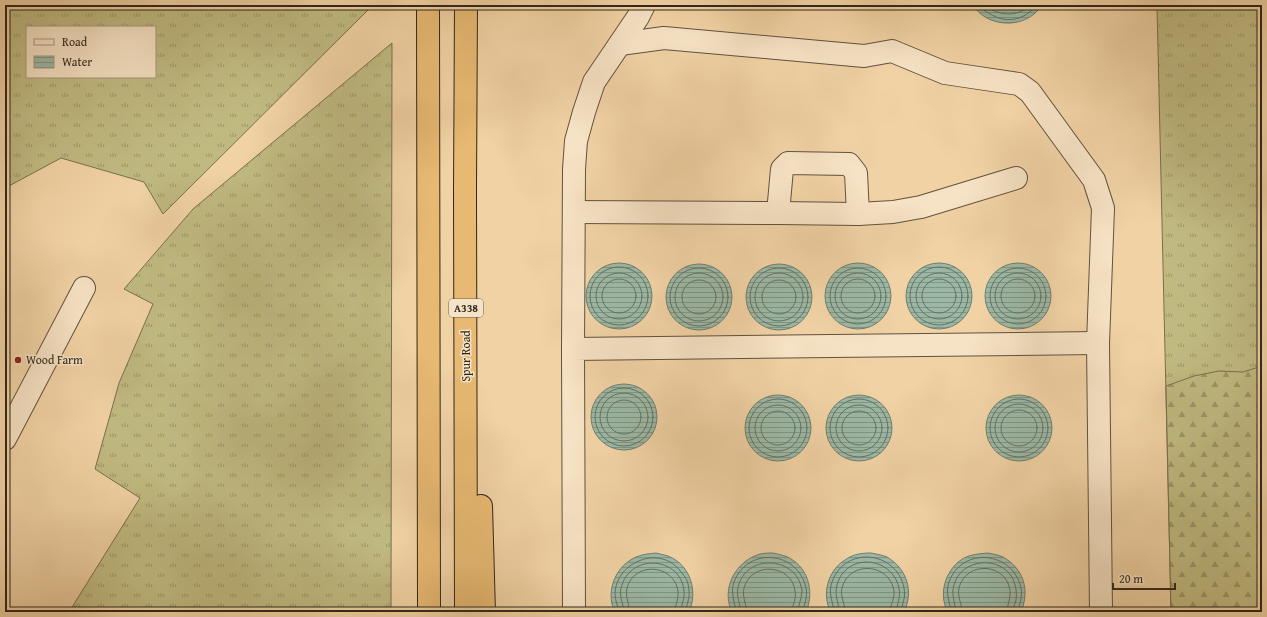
<svg xmlns="http://www.w3.org/2000/svg" width="1267" height="617" viewBox="0 0 1267 617" font-family="'Gentium Book Plus',serif">
<style>
.grass{fill:url(#grass-tufts);stroke:#78704f;fill-rule:evenodd}
.forest{fill:url(#forest-firs);stroke:#78704f}
.water{fill:url(#water-rules);stroke:#707e6f}
.lines{fill:none;stroke-linecap:round;stroke-linejoin:round}
.shore{stroke:#657061;stroke-width:1}
.minor-casing{stroke:#60523f;stroke-width:24}
.highway-casing{stroke:#2f271d;stroke-width:24}
.minor{stroke:#f6e2c4;stroke-width:22}
.highway{stroke:#e8b972;stroke-width:22}
.poi-dot{fill:#8f2418;stroke:#f6e2c4;stroke-width:1.5}
.labels{text-anchor:middle;stroke-width:3;stroke-linejoin:round;paint-order:stroke}
.shield{fill:#f6e2c4;stroke:#6b5f4f;stroke-width:1}
.shield-label{font-size:11px;font-weight:bold;fill:#2f271d}
.street-label{font-size:12px;fill:#2f271d;stroke:#f6e2c4}
.poi-label{font-size:12px;fill:#2f271d;stroke:#f6e2c4;text-anchor:start}
</style>
<defs>
<pattern id="grass-tufts" width="24" height="20" patternUnits="userSpaceOnUse"><rect width="24" height="20" fill="#c0ba81"/><path d="M3 7l-1-3M5 7V3M7 7l1-3M15 17l-1-3M17 17v-4M19 17l1-3" fill="none" stroke="#9c9769"/></pattern>
<pattern id="forest-firs" width="22" height="20" patternUnits="userSpaceOnUse"><rect width="22" height="20" fill="#c0ba81"/><path d="M5 1l3.5 6h-7zM16 11l3.5 6h-7z" fill="#9c9769"/></pattern>
<pattern id="water-rules" width="6" height="5" patternUnits="userSpaceOnUse"><rect width="6" height="5" fill="#9bb8a5"/><path d="M0 2.5h6" fill="none" stroke="#7f9686"/></pattern>
</defs>
<rect width="100%" height="100%" fill="#f1d2a4"/>
<filter id="stains"><feTurbulence type="fractalNoise" baseFrequency=".005" numOctaves="4"/><feColorMatrix values="0 0 0 0 .2 0 0 0 0 .09 0 0 0 0 .02 0 0 0 .5 -.17"/></filter>
<radialGradient id="worn" r=".72"><stop offset=".6" stop-color="#630" stop-opacity="0"/><stop offset="1" stop-color="#630" stop-opacity=".3"/></radialGradient>
<g class="grass">
<path d="M5,5H371L370,8L163,214L144,182L61,158L5,188ZM27,27H155V77H27Z"/>
<polygon points="1157,5 1262,5 1262,612 1171,612"/>
<polygon points="392,43 391,612 69,612 140,498 95,469 119,383 153,304 124,289 193,209"/>
</g>
<polygon class="forest" points="1262,366 1262,612 1171,612 1166,386 1194,376 1219,371 1243,372"/>
<g class="water">
<path d="M973,5H1042C1039,8 1037,12 1034,14C1016,29 985,25 973,5Z"/>
<circle cx="939" cy="296" r="33"/>
<circle cx="619" cy="296" r="33"/>
<circle cx="1018" cy="296" r="33"/>
<circle cx="858" cy="296" r="33"/>
<circle cx="779" cy="297" r="33"/>
<circle cx="699" cy="297" r="33"/>
<circle cx="624" cy="417" r="33"/>
<circle cx="1019" cy="428" r="33"/>
<circle cx="859" cy="428" r="33"/>
<circle cx="778" cy="428" r="33"/>
<path d="M656,553C660,554 664,555 668,556C691,565 698,592 689,612H615C606,595 613,572 629,561C637,555 646,554 656,553Z"/>
<path d="M773,553C777,554 782,555 785,556C808,565 815,591 806,612H732C721,589 735,563 757,555C762,553 768,553 773,553Z"/>
<path d="M871,553C876,554 882,555 887,557C907,569 914,591 904,612H831C821,595 828,570 845,560C853,554 862,553 871,553Z"/>
<path d="M988,553C993,554 999,555 1003,557C1024,569 1030,590 1021,612H948C938,595 945,571 961,560C969,554 979,554 988,553Z"/>
</g>
<g class="lines">
<g class="shore">
<path d="M978,5C997,23 1019,26 1037,5"/>
<path d="M985,5C997,16 1018,18 1030,5"/>
<circle cx="939" cy="296" r="29"/>
<circle cx="619" cy="296" r="29"/>
<circle cx="1018" cy="296" r="28"/>
<circle cx="858" cy="296" r="28"/>
<circle cx="779" cy="297" r="29"/>
<circle cx="699" cy="297" r="29"/>
<circle cx="939" cy="296" r="23"/>
<circle cx="619" cy="296" r="23"/>
<circle cx="1018" cy="296" r="23"/>
<circle cx="858" cy="296" r="23"/>
<circle cx="779" cy="297" r="24"/>
<circle cx="699" cy="297" r="24"/>
<circle cx="939" cy="296" r="17"/>
<circle cx="619" cy="296" r="17"/>
<circle cx="1018" cy="296" r="17"/>
<circle cx="858" cy="296" r="17"/>
<circle cx="779" cy="297" r="17"/>
<circle cx="699" cy="297" r="17"/>
<circle cx="624" cy="417" r="29"/>
<circle cx="624" cy="417" r="24"/>
<circle cx="1019" cy="428" r="29"/>
<circle cx="859" cy="428" r="29"/>
<circle cx="778" cy="428" r="29"/>
<circle cx="624" cy="417" r="17"/>
<circle cx="1019" cy="428" r="24"/>
<circle cx="859" cy="428" r="23"/>
<circle cx="778" cy="428" r="23"/>
<circle cx="1019" cy="428" r="18"/>
<circle cx="859" cy="428" r="17"/>
<circle cx="778" cy="428" r="17"/>
<path d="M619,612C618,606 615,600 615,594C616,561 661,544 681,572C686,577 689,584 689,591C690,599 686,605 686,612"/>
<path d="M624,612C623,602 618,595 622,585C632,553 681,557 684,591C685,598 681,605 681,612"/>
<path d="M630,612C629,603 625,597 627,588C634,561 674,564 678,591C679,598 675,605 675,612"/>
<path d="M736,612C735,602 730,593 734,582C748,546 798,551 806,588C808,597 804,604 803,612"/>
<path d="M741,612C740,602 735,595 739,584C749,553 798,557 802,591C802,598 798,605 798,612"/>
<path d="M747,612C746,603 742,597 744,588C751,561 792,564 795,591C797,598 792,605 792,612"/>
<path d="M834,612C833,602 828,593 832,582C845,545 897,551 904,588C906,598 902,604 901,612"/>
<path d="M839,612C839,602 834,596 837,585C846,552 892,556 899,588C901,597 897,604 896,612"/>
<path d="M845,612C845,603 840,597 842,588C849,560 890,563 894,591C895,598 890,605 890,612"/>
<path d="M951,612C950,602 945,593 949,582C962,546 1013,551 1021,588C1023,597 1019,604 1018,612"/>
<path d="M956,612C955,602 951,595 954,585C961,558 1001,555 1013,579C1016,585 1017,594 1016,600C1015,604 1013,608 1013,612"/>
<path d="M962,612C962,603 957,597 959,588C966,560 1007,563 1010,591C1011,598 1007,605 1007,612"/>
</g>
<g class="minor-casing">
<g id="minor">
<polyline points="620,44 664,38 864,56 892,51 945,73 1019,84 1030,92 1094,180 1103,208 1098,343 1101,612"/>
<polyline points="574,212 778,213 858,214 893,212 921,207 1016,178"/>
<polyline points="778,213 782,169 788,163 849,164 856,173 858,214"/>
<polyline points="573,349 574,169 576,141 584,112 594,82 638,17 644,5"/>
<polyline points="5,439 84,288"/>
<polyline points="574,612 573,349 1098,343"/>
</g>
</g>
<g class="highway-casing">
<g id="highway">
<polyline points="428,5 429,612"/>
<polyline points="466,5 465,190 466,612"/>
<polyline points="481,506 484,612"/>
</g>
</g>
<use href="#minor" class="minor"/>
<use href="#highway" class="highway"/>
</g>
<circle class="poi-dot" cx="18" cy="360" r="4"/>
<g class="labels">
<rect class="shield" x="449" y="299" width="34" height="18" rx="3"/>
<g class="shield-label">
<text x="466" y="312">A338</text>
</g>
<g class="street-label">
<text transform="translate(466 356) rotate(-90)" y="4">Spur Road</text>
</g>
<g class="poi-label">
<text x="26" y="364">Wood Farm</text>
</g>
</g>
<rect width="1267" height="617" fill="none" stroke="#f1d2a4" stroke-width="20"/>
<rect x="6" y="6" width="1255" height="605" fill="none" stroke="#2f271d" stroke-width="2"/>
<rect x="10" y="10" width="1247" height="597" fill="none" stroke="#2f271d"/>
<rect x="26" y="26" width="130" height="52" fill="#f6e2c4" stroke="#a69781"/>
<rect x="34" y="39" width="20" height="6" fill="#f6e2c4" stroke="#a69781"/>
<text x="62" y="46" font-size="12" fill="#2f271d">Road</text>
<rect x="34" y="56" width="20" height="12" fill="url(#water-rules)" stroke="#a69781"/>
<text x="62" y="66" font-size="12" fill="#2f271d">Water</text>
<path d="M1113 583v6h62v-6" fill="none" stroke="#2f271d" stroke-width="2"/>
<text x="1119" y="583" font-size="12" fill="#2f271d" stroke="#f6e2c4" stroke-width="3" paint-order="stroke">20 m</text>
<rect width="100%" height="100%" filter="url(#stains)"/>
<rect width="100%" height="100%" fill="url(#worn)"/>
</svg>
